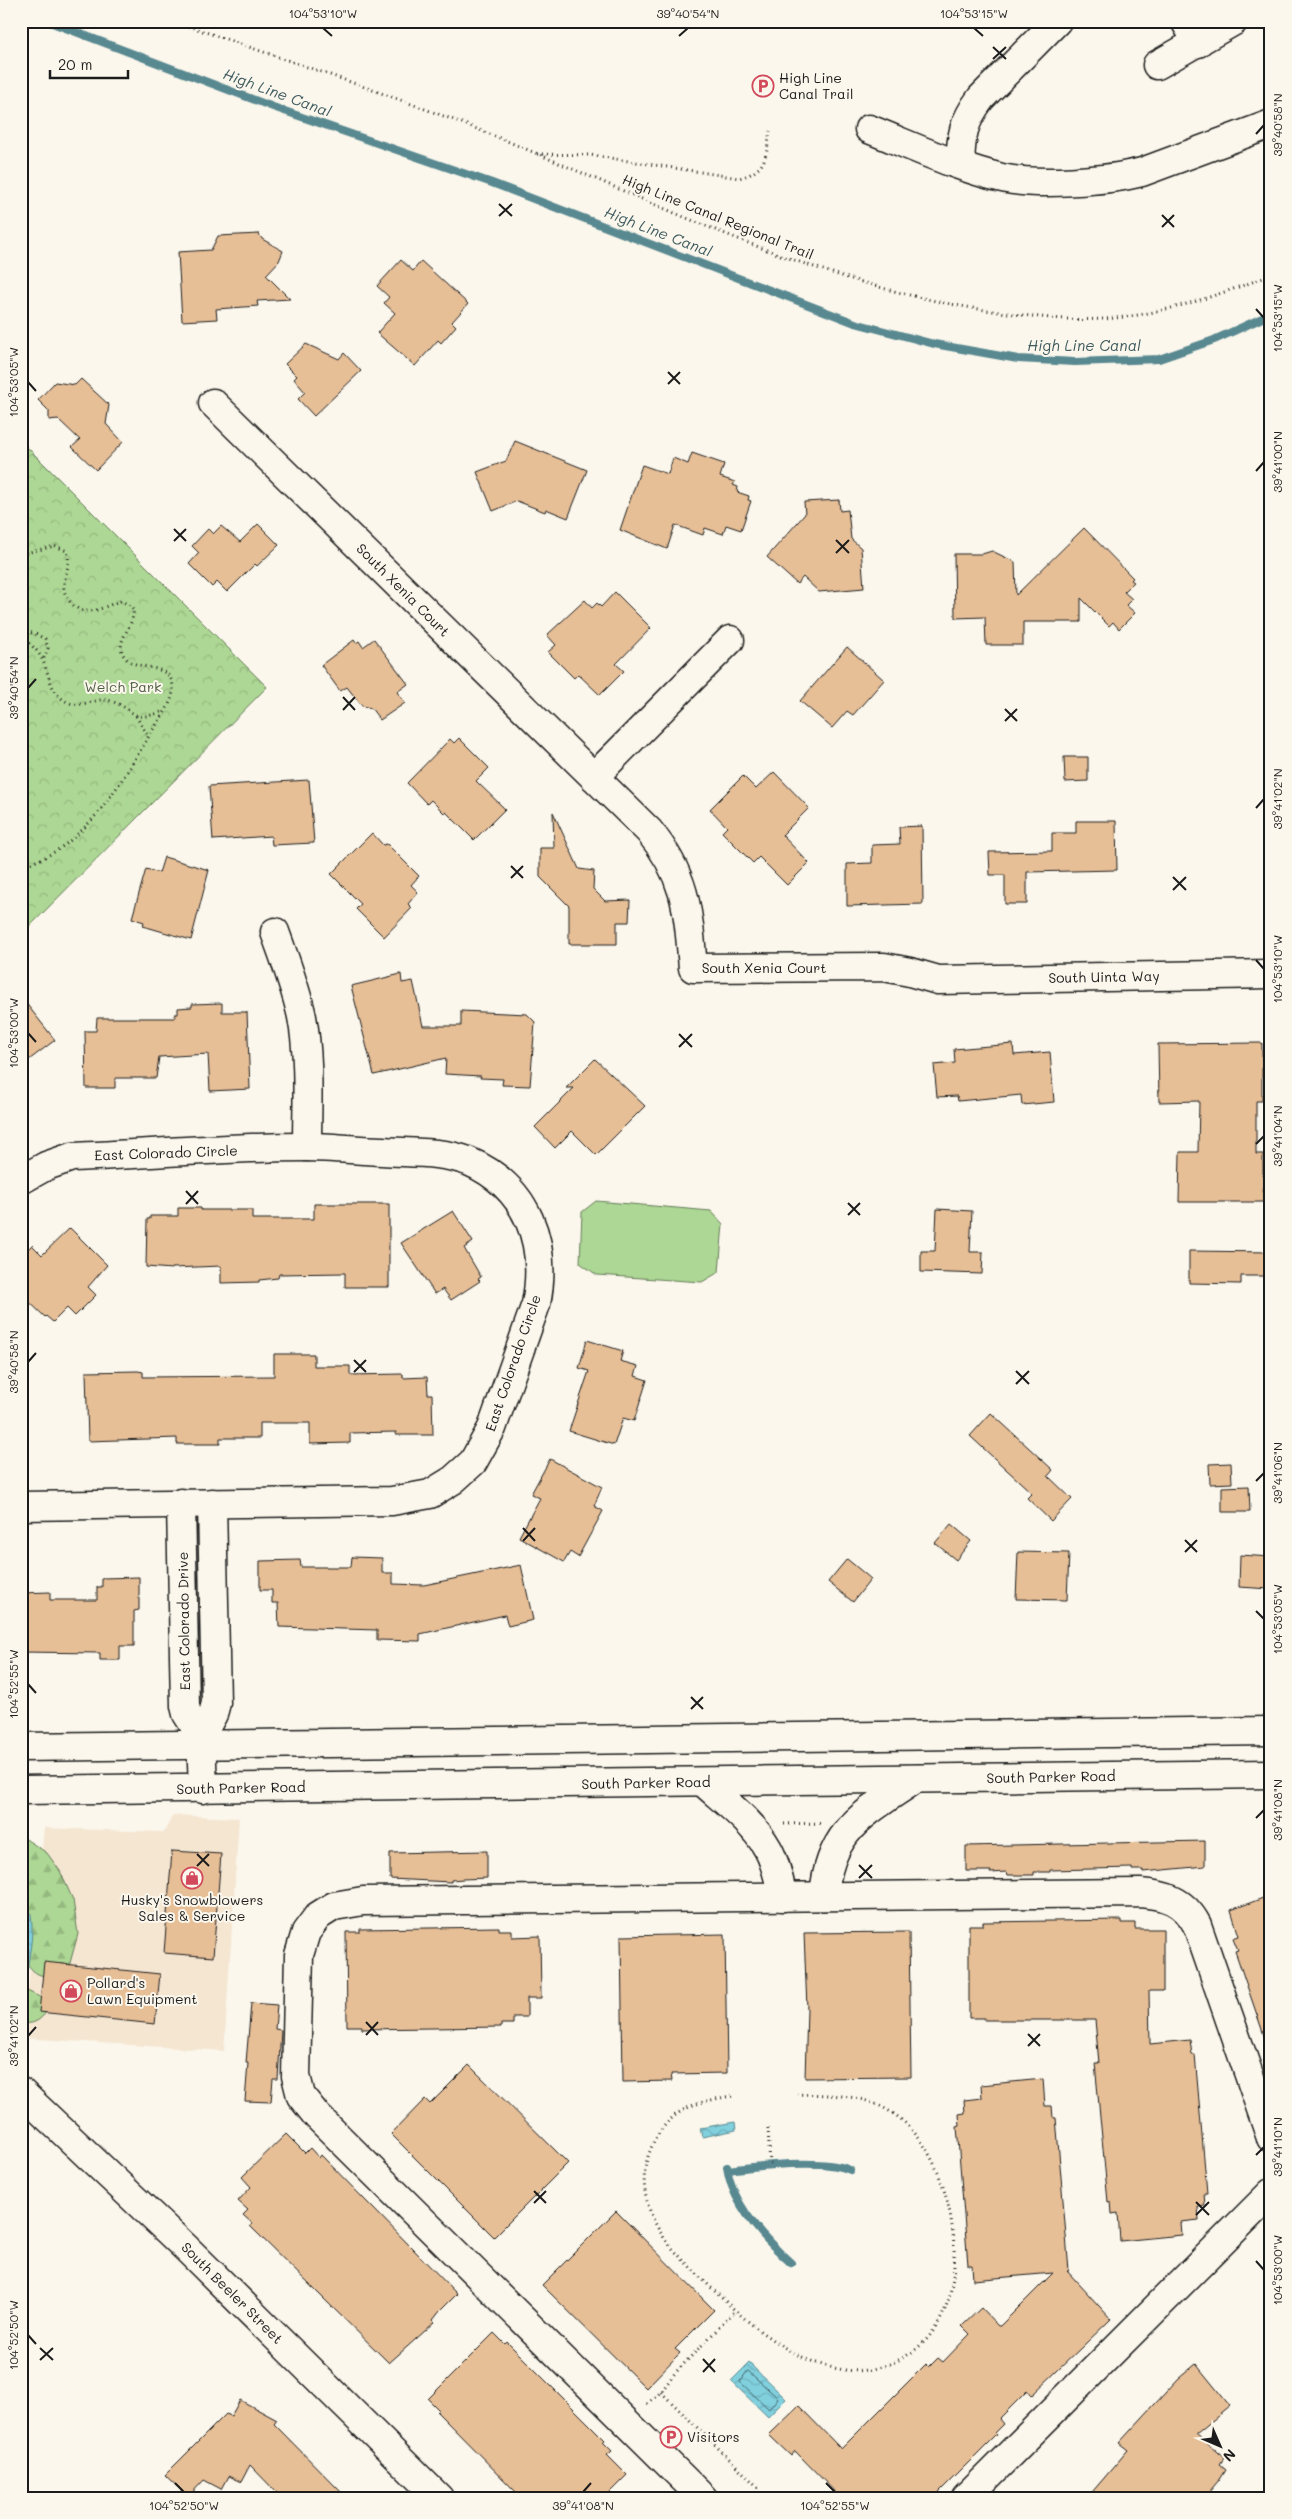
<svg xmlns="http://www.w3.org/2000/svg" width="1292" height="2519" viewBox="0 0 1292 2519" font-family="Mali,sans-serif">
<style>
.built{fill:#f5e6d2}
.forest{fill:url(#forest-firs);stroke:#647a58}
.park{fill:url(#park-crowns);stroke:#647a58}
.pitch{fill:#add794;stroke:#647a58}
.water{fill:url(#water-waves);stroke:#598890}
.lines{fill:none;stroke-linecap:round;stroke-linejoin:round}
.shore{stroke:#44646a;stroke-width:1}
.stream{stroke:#598890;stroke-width:8}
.building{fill:#e7bf97;stroke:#1c1c1c}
.minor-casing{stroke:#1c1c1c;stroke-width:31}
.major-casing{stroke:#1c1c1c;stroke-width:31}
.path{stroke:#1c1c1c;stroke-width:3;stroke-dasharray:1 4;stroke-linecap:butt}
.minor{stroke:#fbf7ec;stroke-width:28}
.major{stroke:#fbf7ec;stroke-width:28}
.ticks{fill:none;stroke:#1c1c1c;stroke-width:2}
.labels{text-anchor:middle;stroke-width:4;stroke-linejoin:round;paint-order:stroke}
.poi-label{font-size:14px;fill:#1c1c1c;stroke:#fbf7ec;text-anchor:start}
.street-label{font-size:14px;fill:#1c1c1c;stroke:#fbf7ec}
.park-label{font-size:14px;fill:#4f5d46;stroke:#fbf7ec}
.water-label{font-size:15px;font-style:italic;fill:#3f5b60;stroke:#fbf7ec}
.neatline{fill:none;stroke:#1c1c1c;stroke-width:2}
.ticks-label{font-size:12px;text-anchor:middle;fill:#1c1c1c}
</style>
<defs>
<pattern id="forest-firs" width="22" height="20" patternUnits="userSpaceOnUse" patternTransform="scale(1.25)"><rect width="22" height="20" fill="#add794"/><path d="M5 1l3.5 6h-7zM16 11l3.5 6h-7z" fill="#94b87f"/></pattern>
<pattern id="park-crowns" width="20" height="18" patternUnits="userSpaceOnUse" patternTransform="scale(1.25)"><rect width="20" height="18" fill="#add794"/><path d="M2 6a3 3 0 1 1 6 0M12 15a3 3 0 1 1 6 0" fill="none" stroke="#94b87f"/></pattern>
<pattern id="water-waves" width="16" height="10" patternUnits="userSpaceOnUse" patternTransform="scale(1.25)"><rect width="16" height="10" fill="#81d0de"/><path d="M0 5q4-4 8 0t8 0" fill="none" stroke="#6fb2be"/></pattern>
</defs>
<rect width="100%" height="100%" fill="#fbf7ec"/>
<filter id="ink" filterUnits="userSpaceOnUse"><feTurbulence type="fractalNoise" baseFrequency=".02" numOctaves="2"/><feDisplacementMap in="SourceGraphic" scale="10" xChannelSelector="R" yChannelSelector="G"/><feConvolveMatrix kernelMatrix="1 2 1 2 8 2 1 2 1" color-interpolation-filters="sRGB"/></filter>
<g filter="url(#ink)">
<polygon class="built" points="173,1815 239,1818 224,2051 23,2038 44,1828 164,1832"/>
<g class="forest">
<path d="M21,1836L47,1853L60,1871L73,1900L78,1934L68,1970C45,1981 34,1978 21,1954Z"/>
<path d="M21,1988L48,2001L50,2007C43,2017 35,2027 21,2022Z"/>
</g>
<polygon class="park" points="21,441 267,687 21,935"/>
<polygon class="pitch" points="596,1201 711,1211 723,1224 719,1272 702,1282 597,1275 580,1263 582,1212"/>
<g class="water">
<path d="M21,1889C42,1919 27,1958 24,1991L21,1996Z"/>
<polygon points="735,2122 736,2130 702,2137 700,2128"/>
<polygon points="749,2363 786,2399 768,2417 731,2381"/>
</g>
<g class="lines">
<g class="shore">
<path d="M21,1899C32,1922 25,1947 21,1971"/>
<polygon points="748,2371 778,2398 769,2409 740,2382"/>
</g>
<g class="stream">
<polyline points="47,21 273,107 492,183 855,323 934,344 1018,359 1075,362 1159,359 1214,340 1271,314"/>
<path d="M727,2167C732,2204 763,2238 791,2263"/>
<path d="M728,2170C756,2166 825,2158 850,2170"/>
</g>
</g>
<g class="building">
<polygon points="259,234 262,239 283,251 279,261 266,275 290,299 257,301 258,306 216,309 217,319 182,321 178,252 211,250 218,236"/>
<polygon points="401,260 413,271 421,261 468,304 452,322 456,326 441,343 438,340 415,366 377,333 395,313 384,303 389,297 377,286"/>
<polygon points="306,344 339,359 344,353 361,371 314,416 298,399 305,392 294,379 297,376 285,364"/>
<polygon points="81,379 109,405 106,424 123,442 96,470 72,447 80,440 58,419 49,420 49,411 38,400 55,382 75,385"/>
<polygon points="515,441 587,470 568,518 546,509 545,512 517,501 493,511 477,472 506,461"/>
<polygon points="692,453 724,464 720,477 735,482 733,485 738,487 737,492 749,496 748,500 751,501 741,530 726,525 723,534 705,528 703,535 675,525 667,549 620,530 642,465 668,474 673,458 688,464"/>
<polygon points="839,500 840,511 848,510 851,539 861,548 864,588 819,592 803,577 797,584 767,557 805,514 804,502"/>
<polygon points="258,524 279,545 257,566 255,564 227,592 217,582 212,587 189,564 199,553 192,546 208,529 213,534 221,526 240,542"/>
<polygon points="1084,528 1133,578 1131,580 1134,582 1124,592 1132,599 1126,605 1135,613 1119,629 1113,622 1109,626 1081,598 1081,622 1023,622 1023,645 986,645 985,617 955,618 954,554 982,554 992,551 1015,562 1016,595"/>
<polygon points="615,592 651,628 616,664 624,671 600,695 578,674 574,678 548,652 556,645 547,635 585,600 592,608 597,603 601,607"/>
<polygon points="374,639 408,684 397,692 405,703 380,720 371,708 362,706 347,687 340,691 321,665 354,640 356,643 359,641 363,647"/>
<polygon points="847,647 884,680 853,715 847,711 832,728 800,701"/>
<polygon points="459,738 489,768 476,781 505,809 474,840 446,812 444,813 431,800 427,804 407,783 450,739 454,743"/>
<polygon points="1064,757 1088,757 1088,781 1065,782"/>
<polygon points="774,772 809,808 782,835 809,863 787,885 759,857 753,863 722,832 727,827 710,809 743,776 756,789"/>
<polygon points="309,780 314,843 272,845 271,836 213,840 209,786"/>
<polygon points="553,812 579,869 594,871 593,889 605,901 630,900 629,922 617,922 617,944 569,944 569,906 540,877 540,848 554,848"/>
<polygon points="1076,821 1116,821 1117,870 1027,872 1027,904 1005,904 1005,875 990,875 989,852 1052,851 1052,833 1076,833"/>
<polygon points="922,826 923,904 847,906 847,864 872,863 872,845 900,844 899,827"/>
<polygon points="372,833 383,845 387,844 419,876 411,885 418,892 408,904 412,908 384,937 356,909 361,904 331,874"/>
<polygon points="164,857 209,870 191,940 143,926 144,922 132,918 146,869 159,873"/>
<polygon points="401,974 402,983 413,981 423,1026 461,1026 461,1011 527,1014 535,1022 530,1086 502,1085 503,1079 480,1078 481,1076 445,1074 446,1058 374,1075 351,986"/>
<polygon points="21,997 55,1040 21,1066"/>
<polygon points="222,1003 222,1012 247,1012 250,1089 210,1091 208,1054 159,1057 156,1078 115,1078 115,1088 86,1088 85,1031 96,1031 97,1018 175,1018 175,1014 178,1014 178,1008 192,1007 192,1004"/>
<polygon points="1262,1043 1262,1101 1256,1101 1256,1154 1263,1154 1263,1202 1179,1202 1180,1152 1198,1152 1199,1101 1159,1102 1158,1044"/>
<polygon points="1013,1044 1014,1055 1050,1052 1054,1102 1022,1105 1021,1095 958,1101 957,1096 937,1097 934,1065 955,1063 954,1049"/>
<polygon points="595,1059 645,1106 596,1155 572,1131 555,1148 535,1127 574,1088 566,1088"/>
<polygon points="314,1204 389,1204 389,1287 345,1287 345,1273 279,1274 278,1278 259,1280 259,1282 221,1283 221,1266 172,1268 172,1269 146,1267 147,1219 150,1219 150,1216 178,1216 178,1208 201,1208 201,1210 252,1210 252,1219 314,1219"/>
<polygon points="937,1209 972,1211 970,1252 983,1252 982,1274 921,1272 921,1251 935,1251"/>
<polygon points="453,1211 473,1242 464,1248 481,1277 478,1279 480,1281 451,1300 443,1289 435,1294 401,1243"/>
<polygon points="70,1228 107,1265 88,1287 96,1295 75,1316 67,1308 53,1322 46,1316 45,1317 21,1294 21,1256 32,1245 42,1255"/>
<polygon points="1189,1251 1271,1252 1271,1276 1241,1276 1241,1284 1189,1283"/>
<polygon points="587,1340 623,1351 620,1361 638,1366 635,1376 647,1380 634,1421 623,1418 614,1445 569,1431 589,1371 579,1368"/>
<polygon points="274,1354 314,1354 314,1366 350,1366 350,1375 403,1374 403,1378 427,1377 428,1394 432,1394 433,1435 396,1435 396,1432 350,1433 350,1443 310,1444 310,1423 260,1423 260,1438 220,1438 220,1444 177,1444 177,1438 88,1441 86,1372 138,1371 143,1372 143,1377 274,1376"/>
<polygon points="991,1413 1053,1470 1048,1476 1072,1499 1051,1521 1027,1498 1032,1493 970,1436"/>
<polygon points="550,1459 602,1487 594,1506 603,1511 578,1557 570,1552 564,1562 519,1537 540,1498 531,1494"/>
<polygon points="1231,1463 1232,1483 1210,1484 1209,1464"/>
<polygon points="1249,1486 1250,1512 1222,1512 1222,1487"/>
<polygon points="951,1524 971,1541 956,1560 935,1543"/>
<polygon points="1018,1552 1069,1553 1067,1600 1016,1599"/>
<polygon points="1240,1555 1271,1557 1271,1589 1239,1587"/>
<polygon points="352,1557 382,1558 382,1573 393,1573 393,1584 424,1585 521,1565 533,1620 508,1626 505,1615 420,1634 420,1641 377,1640 377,1630 279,1627 278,1603 272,1603 272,1590 260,1590 260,1561 300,1560 301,1567 351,1567"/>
<polygon points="847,1559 871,1579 853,1602 828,1582"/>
<polygon points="139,1577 139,1610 134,1611 134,1646 120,1646 120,1660 100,1660 100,1653 21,1652 21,1593 50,1592 50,1600 97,1600 97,1587 102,1587 102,1578"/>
<polygon points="1205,1841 1205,1866 1143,1872 1143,1870 1132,1870 1132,1868 1050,1870 1050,1872 1034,1872 1034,1875 1008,1875 1007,1872 990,1873 991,1871 966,1871 966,1846"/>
<polygon points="172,1851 221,1854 213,1957 164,1953"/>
<polygon points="487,1851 487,1878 463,1879 451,1880 451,1882 390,1879 390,1853"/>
<polygon points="1271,1895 1271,2043 1267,2044 1235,1951 1238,1950 1233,1938 1239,1936 1231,1910"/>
<polygon points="1122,1920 1122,1923 1135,1923 1135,1929 1163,1929 1163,1991 1149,1991 1150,2044 1190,2040 1192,2055 1195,2055 1207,2193 1204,2193 1205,2206 1198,2207 1199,2220 1181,2222 1182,2235 1120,2241 1118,2213 1112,2214 1111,2201 1108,2202 1095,2063 1099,2063 1095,2020 984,2020 985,2018 969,2018 969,1925 983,1925 983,1922"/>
<polygon points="499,1927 499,1930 512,1930 512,1937 540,1936 541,1998 527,1998 527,2017 513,2017 513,2024 501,2024 501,2027 362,2029 362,2026 347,2026 346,1932 360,1932 360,1929"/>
<polygon points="909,1932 911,2077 805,2078 807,2009 804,1933"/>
<polygon points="725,1934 727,2073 671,2074 672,2081 623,2082 621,1936"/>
<polygon points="44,1962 160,1974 155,2024 39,2012"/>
<polygon points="251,2003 277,2005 275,2029 281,2030 278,2079 273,2079 271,2102 245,2101 248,2063 246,2063"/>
<polygon points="469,2065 568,2163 494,2237 391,2134 425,2099 430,2104"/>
<polygon points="1043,2079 1045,2106 1052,2106 1053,2118 1056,2118 1069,2271 1067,2271 1111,2319 1031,2396 1027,2391 999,2419 1003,2424 994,2433 996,2435 933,2498 841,2498 795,2451 791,2456 769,2435 799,2406 841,2449 926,2364 929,2367 938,2358 943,2362 970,2334 962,2326 981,2308 998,2326 1000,2326 1053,2273 973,2280 972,2265 968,2265 957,2127 960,2126 959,2114 965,2113 964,2100 982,2098 981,2085"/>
<polygon points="286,2134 305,2153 310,2148 319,2158 321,2155 457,2294 440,2311 433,2320 435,2322 389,2363 250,2226 253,2224 243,2215 248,2210 238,2201 251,2187 242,2177"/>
<polygon points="616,2211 714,2310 675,2349 680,2353 646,2388 542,2285"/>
<polygon points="494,2333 505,2344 507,2342 605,2440 603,2442 612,2451 607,2455 627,2475 604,2498 522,2498 437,2412 439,2410 428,2399"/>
<polygon points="1196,2364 1230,2406 1196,2434 1224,2458 1220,2464 1226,2469 1219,2480 1204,2498 1087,2498 1128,2450 1119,2443 1178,2379"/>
<polygon points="240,2400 277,2420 274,2424 347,2498 282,2498 250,2465 241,2482 228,2476 221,2489 204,2480 188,2497 165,2475 226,2414 231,2416"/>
</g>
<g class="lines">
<g class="minor-casing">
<g id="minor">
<polyline points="1185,21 1198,43"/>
<polyline points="1157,65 1234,21"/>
<path d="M869,129C912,146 956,167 1002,178C1037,186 1107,181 1142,172L1271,124"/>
<path d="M960,164C961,136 963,122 981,98L1057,21"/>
<path d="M213,403L649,831C687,877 688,911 693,968L884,967L910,972L938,980L1271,974"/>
<polyline points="594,777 730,640"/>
<path d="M275,932C285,960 296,988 302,1017C310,1059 307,1104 307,1147"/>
<path d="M21,1180L46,1166L72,1157C149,1154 228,1147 306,1147C331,1147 356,1150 382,1151C409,1153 441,1151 468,1161C528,1187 548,1243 536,1304L492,1428L473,1462L453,1480L430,1494L392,1501L21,1506"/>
<polyline points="181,1503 185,1706 187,1714 201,1736"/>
<path d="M703,1782C725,1802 753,1822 768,1849C776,1863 779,1881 783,1897"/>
<polyline points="203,1789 201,1736 213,1714 216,1703 212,1503"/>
<path d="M824,1896C829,1829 865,1814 915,1779"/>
<polyline points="21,2092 186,2248 439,2498"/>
<path d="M703,2498L317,2116L301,2096L296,2076L299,1955L306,1932L318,1916L334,1906L363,1901L1140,1893C1165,1895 1184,1900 1197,1925L1271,2138"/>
<polyline points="966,2498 1271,2193"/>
</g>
</g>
<g class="major-casing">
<g id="major">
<polyline points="21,1747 1271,1731"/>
<polyline points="21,1790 1271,1774"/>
</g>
</g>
<g class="path">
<path d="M174,21C282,59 391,94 497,137C661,204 820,288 999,312C1037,317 1076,322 1115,318C1168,313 1221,294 1271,275"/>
<path d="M537,154L590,155L739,178C767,171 766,156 770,131"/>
<path d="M21,554L55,546L67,551C71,564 65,573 64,585C63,592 67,598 71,603C87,620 103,606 121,601L132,606C139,624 113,639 124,656C134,672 170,661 173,686C175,702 158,721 151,733C119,785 84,850 21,866"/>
<polyline points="21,632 34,633 45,639 48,648 43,660"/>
<path d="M21,637C29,643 38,650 42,659C50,675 50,696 70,703C84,708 98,696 111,701C138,710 128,724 164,711"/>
<polyline points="136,716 148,736"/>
<polyline points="784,1824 820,1823"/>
<path d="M732,2096C695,2102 669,2109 652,2146C641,2170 642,2194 653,2218C662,2240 681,2258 698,2275C738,2314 787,2363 846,2370C874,2374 905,2361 925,2341C957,2307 958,2256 950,2213C940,2167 919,2119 870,2102C847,2094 821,2095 797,2094"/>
<polyline points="768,2128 770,2166"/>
<polyline points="661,2392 759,2488"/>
<polyline points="647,2404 661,2392 675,2373 735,2311"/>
</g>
<use href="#minor" class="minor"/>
<use href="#major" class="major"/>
</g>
</g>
<path class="ticks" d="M323,28L332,36M974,28L983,36M679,36L688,28M993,47L1006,59M993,59L1006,47M1256,134L1264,125M499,204L512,216M1162,215L1174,227M499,216L512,204M1162,227L1174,215M1256,309L1264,318M668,372L680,384M28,382L36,391M668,384L680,372M1256,471L1264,462M174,529L186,541M836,540L849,553M174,541L186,529M836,553L849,540M28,688L36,679M343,697L355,710M1005,709L1017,721M343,710L355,697M1005,721L1017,709M1256,808L1264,799M511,866L523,878M1173,877L1186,890M511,878L523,866M1173,890L1186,877M1256,960L1264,969M28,1033L36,1042M679,1034L692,1047M679,1047L692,1034M1256,1144L1264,1136M186,1191L198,1204M848,1203L860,1215M186,1204L198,1191M848,1215L860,1203M354,1360L366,1372M28,1362L36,1353M1016,1371L1029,1384M354,1372L366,1360M1016,1384L1029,1371M1256,1481L1264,1473M523,1528L535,1541M1185,1540L1197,1552M523,1541L535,1528M1185,1552L1197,1540M1256,1611L1264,1619M28,1684L36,1693M691,1697L703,1709M691,1709L703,1697M1256,1818L1264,1810M197,1854L209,1866M859,1865L872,1878M197,1866L209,1854M859,1878L872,1865M366,2022L378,2035M1028,2034L1040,2046M366,2035L378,2022M28,2036L36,2027M1028,2046L1040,2034M1256,2155L1264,2147M534,2191L546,2203M1196,2202L1209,2215M534,2203L546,2191M1196,2215L1209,2202M1256,2261L1264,2270M28,2335L36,2344M40,2348L53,2360M703,2359L715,2372M40,2360L53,2348M703,2372L715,2359M175,2483L184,2492M826,2483L835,2492M583,2492L591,2483"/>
<defs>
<g id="parking-ring" transform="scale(1.125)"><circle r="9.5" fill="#fbf7ec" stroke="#d1495b" stroke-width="1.5"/><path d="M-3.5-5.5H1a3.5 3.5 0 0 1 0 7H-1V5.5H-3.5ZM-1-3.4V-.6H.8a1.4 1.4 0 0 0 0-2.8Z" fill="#d1495b"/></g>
<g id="shop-ring" transform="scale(1.125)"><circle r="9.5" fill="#fbf7ec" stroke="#d1495b" stroke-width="1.5"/><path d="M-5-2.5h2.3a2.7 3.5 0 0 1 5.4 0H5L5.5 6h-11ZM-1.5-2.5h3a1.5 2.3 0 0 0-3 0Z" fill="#d1495b"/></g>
</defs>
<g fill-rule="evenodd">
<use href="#parking-ring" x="763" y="86"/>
<use href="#shop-ring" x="192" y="1878"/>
<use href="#shop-ring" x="71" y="1991"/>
<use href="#parking-ring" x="671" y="2437"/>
</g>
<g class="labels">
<g class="poi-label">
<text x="779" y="83">High Line<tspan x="779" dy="16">Canal Trail</tspan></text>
<text x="192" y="1905" text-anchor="middle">Husky's Snowblowers<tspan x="192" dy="16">Sales &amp; Service</tspan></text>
<text x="87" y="1988">Pollard's<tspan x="87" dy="16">Lawn Equipment</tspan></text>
<text x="687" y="2442">Visitors</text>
</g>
<g class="street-label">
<text transform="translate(718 217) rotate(22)" y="5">High Line Canal Regional Trail</text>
<text transform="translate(403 590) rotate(45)" y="5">South Xenia Court</text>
<text x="764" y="973">South Xenia Court</text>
<text transform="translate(1104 977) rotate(-1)" y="5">South Uinta Way</text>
<text transform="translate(166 1153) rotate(-2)" y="5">East Colorado Circle</text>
<text transform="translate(513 1363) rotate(-71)" y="5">East Colorado Circle</text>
<text transform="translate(184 1621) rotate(-91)" y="5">East Colorado Drive</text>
<text transform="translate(1051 1777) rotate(-1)" y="5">South Parker Road</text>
<text transform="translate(646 1783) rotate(-1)" y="5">South Parker Road</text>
<text transform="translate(241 1788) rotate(-1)" y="5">South Parker Road</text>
<text transform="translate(232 2293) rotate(45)" y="5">South Beeler Street</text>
</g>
<g class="park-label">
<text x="123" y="692">Welch Park</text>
</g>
<g class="water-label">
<text transform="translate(277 93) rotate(20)" y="5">High Line Canal</text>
<text transform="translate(658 232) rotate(21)" y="5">High Line Canal</text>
<text x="1084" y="351">High Line Canal</text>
</g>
</g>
<rect width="1292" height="2519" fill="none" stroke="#fbf7ec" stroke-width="55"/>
<g transform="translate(1220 2446) rotate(135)" stroke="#fbf7ec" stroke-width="4" paint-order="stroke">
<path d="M0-4L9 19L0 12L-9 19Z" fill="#1c1c1c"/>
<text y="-8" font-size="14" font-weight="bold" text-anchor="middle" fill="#1c1c1c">N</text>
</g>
<path d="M50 70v8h78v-8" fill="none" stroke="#1c1c1c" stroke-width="2.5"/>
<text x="58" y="70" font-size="15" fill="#1c1c1c" stroke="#fbf7ec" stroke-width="4" paint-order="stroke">20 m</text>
<rect x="28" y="28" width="1236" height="2464" class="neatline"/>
<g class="ticks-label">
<text x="323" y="18">104°53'10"W</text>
<text x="688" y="18">39°40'54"N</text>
<text x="974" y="18">104°53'15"W</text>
<text transform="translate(1278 125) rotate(-90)" y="4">39°40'58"N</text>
<text transform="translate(1278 318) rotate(-90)" y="4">104°53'15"W</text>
<text transform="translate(14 382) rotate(-90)" y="4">104°53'05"W</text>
<text transform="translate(1278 462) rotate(-90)" y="4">39°41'00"N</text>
<text transform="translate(14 688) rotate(-90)" y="4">39°40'54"N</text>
<text transform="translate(1278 799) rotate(-90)" y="4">39°41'02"N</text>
<text transform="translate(1278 969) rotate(-90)" y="4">104°53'10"W</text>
<text transform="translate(14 1033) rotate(-90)" y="4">104°53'00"W</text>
<text transform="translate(1278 1136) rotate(-90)" y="4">39°41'04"N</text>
<text transform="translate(14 1362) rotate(-90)" y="4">39°40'58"N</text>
<text transform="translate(1278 1473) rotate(-90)" y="4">39°41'06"N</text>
<text transform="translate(1278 1619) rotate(-90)" y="4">104°53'05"W</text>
<text transform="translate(14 1684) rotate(-90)" y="4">104°52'55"W</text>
<text transform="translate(1278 1810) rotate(-90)" y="4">39°41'08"N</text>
<text transform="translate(14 2036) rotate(-90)" y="4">39°41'02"N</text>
<text transform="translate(1278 2147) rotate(-90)" y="4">39°41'10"N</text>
<text transform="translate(1278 2270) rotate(-90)" y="4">104°53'00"W</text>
<text transform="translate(14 2335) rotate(-90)" y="4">104°52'50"W</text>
<text x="184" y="2510">104°52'50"W</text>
<text x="583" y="2510">39°41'08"N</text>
<text x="835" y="2510">104°52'55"W</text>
</g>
</svg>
